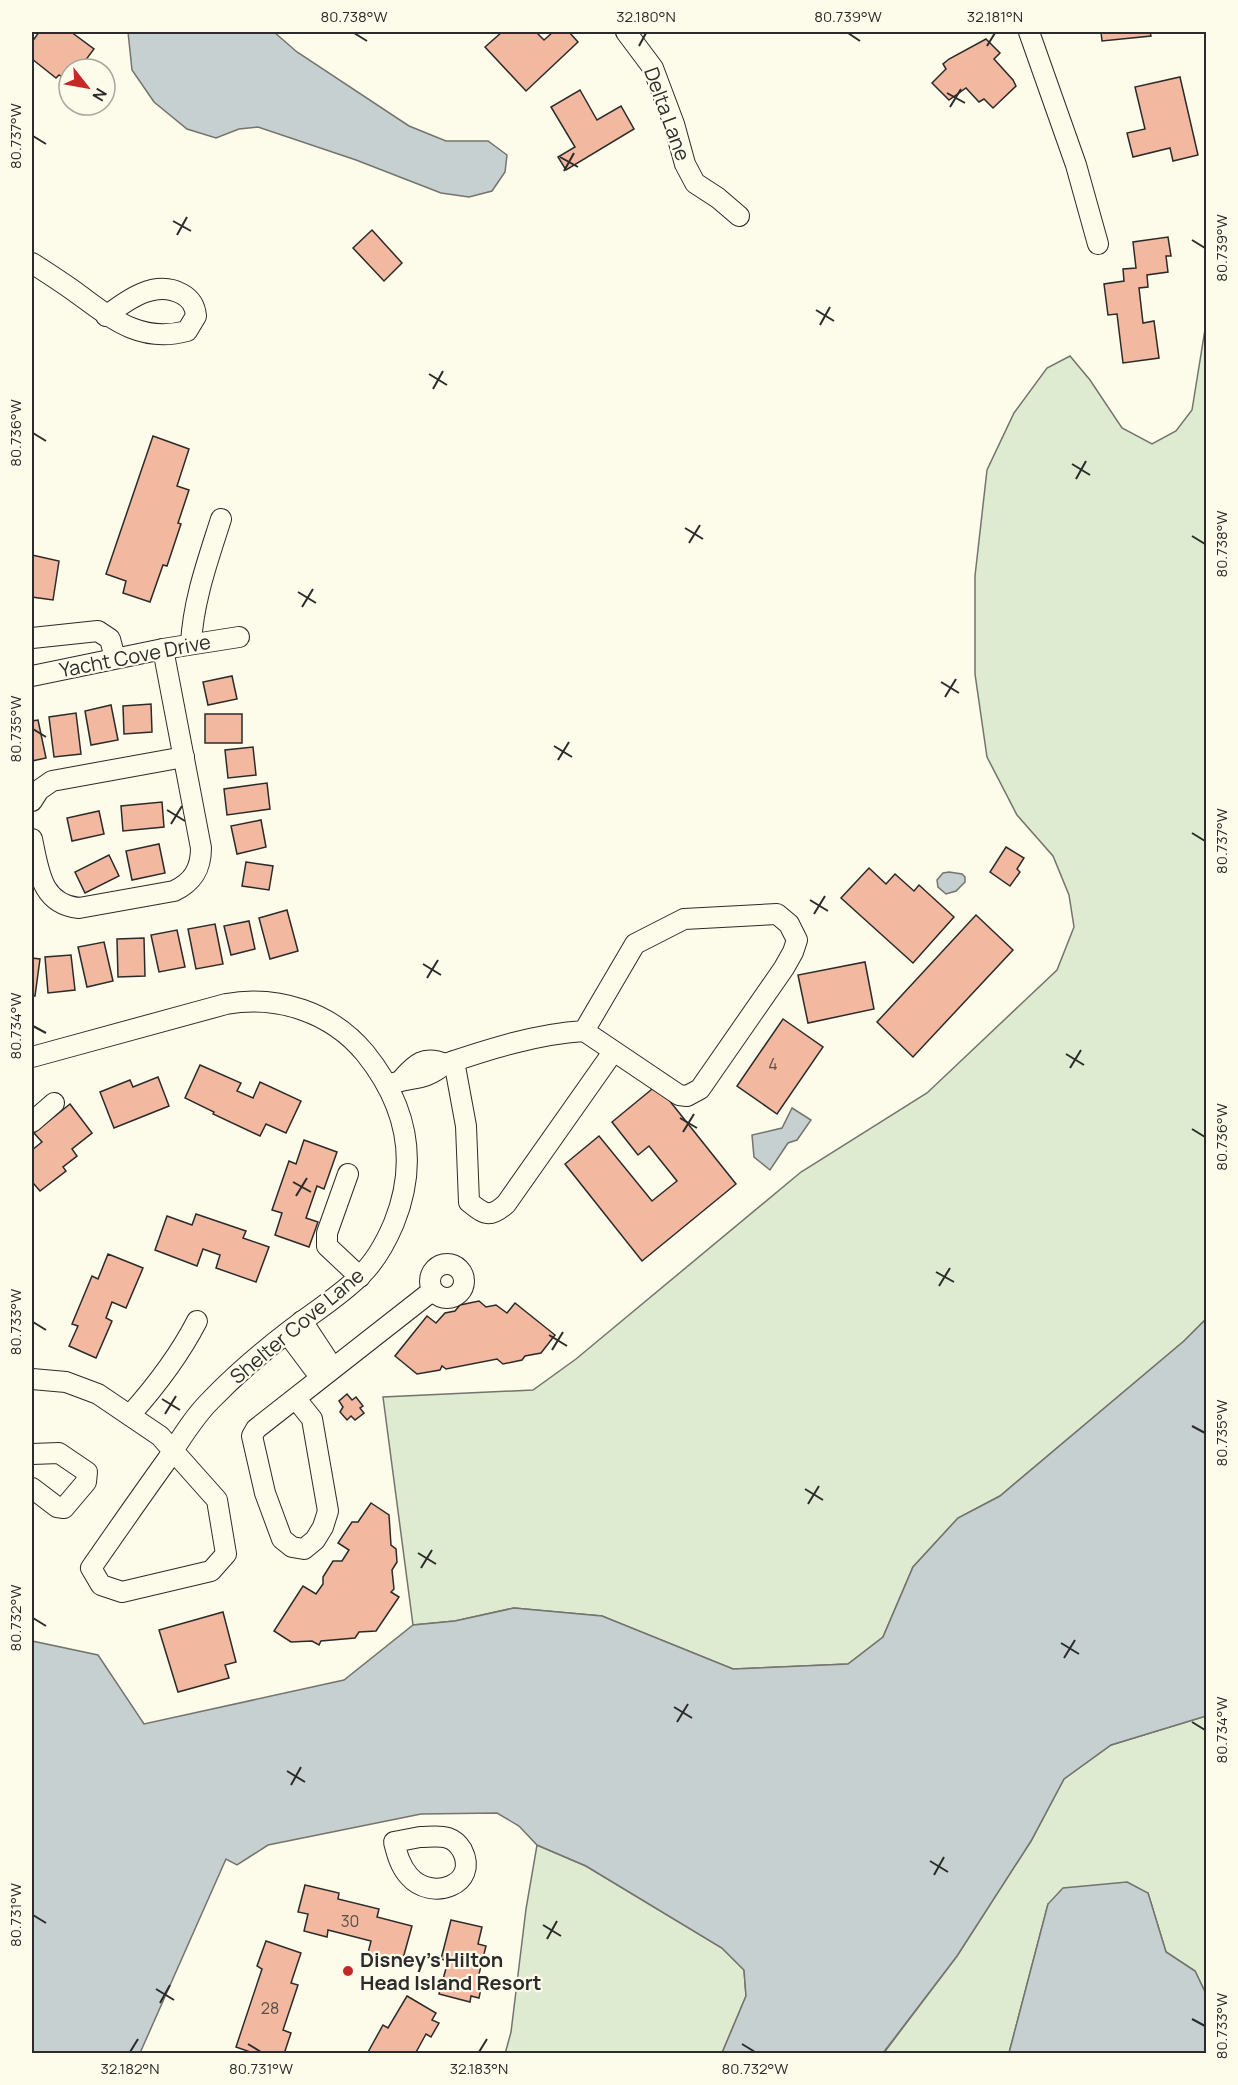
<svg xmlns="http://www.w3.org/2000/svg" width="1238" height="2085" viewBox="0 0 1238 2085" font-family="Manrope,sans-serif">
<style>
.green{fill:#deebd1;stroke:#74746e;stroke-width:1.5}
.water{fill:#c7d0d0;stroke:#74746e;stroke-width:1.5}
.building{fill:#f2b8a0;stroke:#2b2b2b;stroke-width:1.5}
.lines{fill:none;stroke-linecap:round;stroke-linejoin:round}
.minor-casing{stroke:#2b2b2b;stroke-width:22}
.minor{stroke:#fdfbea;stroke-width:20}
.ticks{fill:none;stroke:#2b2b2b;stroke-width:2}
.poi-dot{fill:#c62828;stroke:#fdfbea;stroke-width:2}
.labels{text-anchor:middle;stroke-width:4.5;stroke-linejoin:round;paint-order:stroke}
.number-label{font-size:16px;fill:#5d4e48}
.street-label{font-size:20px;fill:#2b2b2b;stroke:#fdfbea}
.poi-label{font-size:20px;font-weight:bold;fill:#2b2b2b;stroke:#fdfbea;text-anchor:start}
.neatline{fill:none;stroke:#2b2b2b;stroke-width:2}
.ticks-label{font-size:15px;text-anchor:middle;fill:#2b2b2b}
</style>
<rect width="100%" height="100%" fill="#fdfbea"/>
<g class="green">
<polygon points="1206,323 1206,1319 1184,1341 1000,1496 958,1518 913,1567 883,1637 848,1664 733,1669 602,1616 514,1608 455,1621 413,1625 383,1397 533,1390 576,1359 801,1172 927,1093 1057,970 1074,927 1069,895 1053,856 1017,815 987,757 975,674 975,576 987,470 1014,413 1047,368 1070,356 1090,380 1122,428 1152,444 1176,431 1192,410"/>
<polygon points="1206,1716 1206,1994 1195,1971 1166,1952 1148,1893 1048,1904 1009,2053 883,2054 957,1956 1031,1841 1064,1779 1111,1745"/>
<polygon points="537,1845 586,1866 722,1948 744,1970 746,1996 722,2053 505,2054 511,2032 526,1909"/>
</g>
<g class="water">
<polygon points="128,32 274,32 297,52 409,126 446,141 488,141 507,155 505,172 492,191 469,197 441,193 356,160 258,127 239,129 216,138 187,129 154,102 132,70"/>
<polygon points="949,872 962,874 965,877 965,882 956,891 946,894 938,887 937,880 943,873"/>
<polygon points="792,1108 811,1120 797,1140 788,1143 770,1170 754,1157 752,1135 782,1128"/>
<polygon points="1206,1319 1206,1716 1111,1745 1064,1779 1031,1841 957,1956 883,2053 722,2053 746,1996 744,1970 722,1948 586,1866 537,1845 519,1826 497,1813 421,1814 268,1845 237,1865 226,1859 140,2053 32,2053 32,1641 98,1655 144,1724 344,1680 413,1625 455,1621 514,1608 602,1616 733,1669 848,1664 883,1637 913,1567 958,1518 1000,1496 1184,1341"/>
<polygon points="1127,1882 1148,1893 1166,1952 1195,1971 1206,1994 1206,2053 1009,2053 1048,1904 1063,1888"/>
</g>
<g class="building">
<polygon points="39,32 71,32 94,49 79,69 69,69 69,82 59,75 56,78 32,59 32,42"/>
<polygon points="502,32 536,32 544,40 553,32 569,32 578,42 526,91 485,47"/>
<polygon points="1101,32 1150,32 1151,36 1102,41"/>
<polygon points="986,39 1000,53 994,59 1013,80 1016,86 993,108 984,99 979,102 966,88 949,100 932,83 946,69 943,64 949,59"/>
<polygon points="1180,77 1198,155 1173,161 1170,148 1133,157 1127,133 1145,129 1135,87"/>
<polygon points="580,90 597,120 621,106 634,129 566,170 558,157 575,147 551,107"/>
<polygon points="372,230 402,263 384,281 353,248"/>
<polygon points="1168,237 1171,256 1166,256 1168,272 1147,275 1148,287 1139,288 1143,323 1154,321 1159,358 1123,363 1117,314 1108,315 1104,284 1124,281 1123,269 1136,268 1133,242"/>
<polygon points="153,436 189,449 177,486 189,490 178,523 181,524 167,566 163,565 150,602 123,593 126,581 106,574"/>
<polygon points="32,555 59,561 53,600 32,597"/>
<polygon points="232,676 237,699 208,705 203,682"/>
<polygon points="151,704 152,732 124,734 123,706"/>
<polygon points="111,705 118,740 91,745 85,711"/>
<polygon points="76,713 81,754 54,757 49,717"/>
<rect x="205" y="714" width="37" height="29"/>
<polygon points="38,720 46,758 32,761 32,721"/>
<polygon points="253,747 256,775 228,778 225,750"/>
<polygon points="267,783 270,809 227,815 224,789"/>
<polygon points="162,802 164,827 123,831 121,806"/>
<polygon points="99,811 104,834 72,841 67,818"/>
<polygon points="261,820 266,847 237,854 231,826"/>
<polygon points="159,844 165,873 132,880 126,851"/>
<polygon points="1006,847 1024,858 1017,869 1020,872 1010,886 990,872"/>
<polygon points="109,855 119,876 85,893 75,872"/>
<polygon points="246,862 273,866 269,890 242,886"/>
<polygon points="869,868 886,884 895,874 914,891 919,885 954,917 913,963 841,898"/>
<polygon points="287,910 298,951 270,959 259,918"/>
<polygon points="976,915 1013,950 913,1057 877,1022"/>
<polygon points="249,921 255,949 231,955 224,926"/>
<polygon points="215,924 223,964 196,969 188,929"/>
<polygon points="177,930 185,967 159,972 151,935"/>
<polygon points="144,938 145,976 118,977 117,939"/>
<polygon points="104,942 113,981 87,987 78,947"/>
<polygon points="71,955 75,990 48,993 45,957"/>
<polygon points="32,958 40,959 35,996 32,996"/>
<polygon points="865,962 874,1009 808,1023 798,975"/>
<polygon points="783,1019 823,1047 777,1114 737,1086"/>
<polygon points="200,1065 241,1083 237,1091 253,1098 260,1082 301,1101 286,1133 266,1124 260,1136 213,1114 214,1112 185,1098"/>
<polygon points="158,1077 169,1106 114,1128 100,1092 130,1080 133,1087"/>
<polygon points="657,1085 736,1184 642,1261 565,1164 599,1136 652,1201 677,1181 649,1146 638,1155 612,1122"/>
<polygon points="70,1104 92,1133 72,1149 77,1156 63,1167 66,1171 40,1191 34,1184 32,1186 32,1150 42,1142 34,1133"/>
<polygon points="304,1140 337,1152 324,1189 317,1186 306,1218 318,1222 309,1247 275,1235 282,1213 272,1210 289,1161 296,1164"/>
<polygon points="196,1214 246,1231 243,1238 269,1247 256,1282 216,1268 220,1255 203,1249 197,1266 155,1250 167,1216 192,1225"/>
<polygon points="108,1254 143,1268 126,1308 112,1302 106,1318 112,1321 96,1358 69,1346 78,1326 72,1324 92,1276 98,1279"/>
<polygon points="479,1301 486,1307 496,1305 507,1313 515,1303 555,1335 541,1353 525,1356 522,1360 503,1364 497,1359 446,1369 442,1366 440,1370 417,1374 395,1356 427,1316 436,1323 445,1313 455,1311 460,1305"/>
<polygon points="347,1394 352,1400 356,1397 363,1406 360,1408 364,1413 355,1420 351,1416 347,1420 340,1412 343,1407 339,1401"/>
<polygon points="371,1503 389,1515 391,1545 396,1549 397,1562 392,1570 394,1589 391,1592 399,1597 376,1631 359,1632 355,1638 321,1641 319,1645 312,1641 291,1642 274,1631 303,1586 316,1594 323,1584 323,1577 333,1561 342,1561 349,1550 338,1543 352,1522 358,1522"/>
<polygon points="223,1612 236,1662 225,1665 229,1678 178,1692 159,1630"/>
<polygon points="305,1885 339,1893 338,1899 379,1909 377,1917 412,1926 402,1962 368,1953 371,1941 328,1930 327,1937 304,1931 308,1914 298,1912"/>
<polygon points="451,1920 482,1927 478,1944 486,1946 478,1978 483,1979 479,1998 471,1996 470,2002 439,1994 448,1961 441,1959"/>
<polygon points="266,1941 301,1953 291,1983 298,1985 283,2030 291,2033 284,2054 256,2054 236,2047 262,1969 257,1966"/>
<polygon points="407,1996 436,2013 432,2020 439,2023 431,2037 426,2034 415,2054 367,2054 383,2025 388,2028"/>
</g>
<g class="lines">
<g class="minor-casing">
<g id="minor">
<polyline points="626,32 653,68 674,124 685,164 695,183 718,198 739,216"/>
<polyline points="1029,32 1076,165 1098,244"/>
<path d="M32,263C46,272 60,281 74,291C110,317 139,344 187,331L196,316C195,305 191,299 182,294C155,279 127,300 106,316"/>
<polyline points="32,638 98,631 110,639 115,658"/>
<path d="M191,644C193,601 208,560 221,519"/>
<polyline points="32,676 163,649 239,637"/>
<polyline points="32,801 39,790 52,781 184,757"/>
<path d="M32,839C39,871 41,904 79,908L174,891C193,882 201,869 201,848L163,649"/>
<path d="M32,1057L226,1004C278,995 331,1012 365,1053C407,1105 419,1161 394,1223C386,1242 376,1261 360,1276C340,1296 314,1312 292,1329C263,1351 235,1375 210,1401C193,1418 180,1440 167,1460C141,1496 116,1532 91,1568L101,1585L122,1592L211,1571L226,1554L217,1500L160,1436L98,1394L66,1382L32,1379"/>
<path d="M454,1061L466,1126L469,1202C485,1215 490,1218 506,1204L613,1052"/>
<path d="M445,1064C490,1049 536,1034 584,1031L679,1095L687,1096L700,1089L784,968L793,952L797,940L789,924L777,914L684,919L635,944L584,1031"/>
<path d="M387,1085C411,1076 424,1082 445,1064C424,1055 415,1064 402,1079"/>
<polyline points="32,1122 54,1103"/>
<polyline points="348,1174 327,1233 327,1246 360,1277"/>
<circle cx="447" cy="1281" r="17"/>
<polyline points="287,1333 314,1369 327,1373 327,1359 302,1321"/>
<polyline points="296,1399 312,1419 328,1511 323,1527 315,1540 304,1549 292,1547 282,1539 265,1493 252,1436 256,1429 432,1291"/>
<path d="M130,1415C156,1386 179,1356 197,1321"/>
<polyline points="32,1454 59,1453 87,1472 86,1482 64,1508 57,1507 32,1488"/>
<path d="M420,1837C429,1837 439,1835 448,1838C454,1840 459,1845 462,1850C480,1885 431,1902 409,1876C400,1866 397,1854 394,1842Z"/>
</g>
</g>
<use href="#minor" class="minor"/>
</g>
<path class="ticks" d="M354,33L367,41M848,33L860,41M639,46L646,33M987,46L995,33M947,93L965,103M950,107L961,89M33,136L46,144M560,157L578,167M564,171L574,153M173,221L191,231M177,235L187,217M1192,240L1205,248M816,310L834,321M820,325L830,307M429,374L447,385M433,389L443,371M33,433L46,441M1072,464L1090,475M1076,479L1086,461M685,528L703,539M1192,536L1205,544M689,543L700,525M298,592L316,603M302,607L313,589M941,682L959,693M945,697L956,679M33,729L46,737M554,746L572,757M558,760L569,742M167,810L185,821M171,824L182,806M1192,833L1205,841M810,900L828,911M814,914L825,896M423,964L441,975M427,978L438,960M33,1026L46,1033M1066,1054L1084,1065M1070,1068L1081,1050M680,1118L697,1128M1192,1129L1205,1137M683,1132L694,1114M293,1182L311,1192M296,1196L307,1178M936,1272L954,1282M939,1286L950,1268M33,1322L46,1330M549,1335L567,1346M552,1350L563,1332M162,1399L180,1410M165,1414L176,1396M1192,1426L1205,1433M805,1489L823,1500M808,1504L819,1486M418,1553L436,1564M421,1568L432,1550M33,1618L46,1626M1061,1643L1079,1654M1064,1658L1075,1640M674,1707L692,1718M677,1722L688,1704M1192,1722L1205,1730M287,1771L305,1782M291,1785L301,1767M930,1861L948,1872M934,1875L944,1857M33,1915L46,1923M543,1925L561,1936M547,1939L557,1921M156,1989L174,2000M160,2003L170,1985M1192,2019L1205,2026M248,2044L261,2052M742,2044L755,2052M130,2052L138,2039M479,2052L487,2039"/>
<circle class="poi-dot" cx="348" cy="1971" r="6"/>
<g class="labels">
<g class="number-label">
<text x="773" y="1070">4</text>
<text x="350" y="1927">30</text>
<text x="270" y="2014">28</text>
</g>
<g class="street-label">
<text transform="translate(667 114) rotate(70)" y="7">Delta Lane</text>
<text transform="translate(135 656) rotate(-11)" y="7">Yacht Cove Drive</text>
<text transform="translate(297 1326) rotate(-40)" y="7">Shelter Cove Lane</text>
</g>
<g class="poi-label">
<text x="360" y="1967">Disney's Hilton<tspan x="360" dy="23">Head Island Resort</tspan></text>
</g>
</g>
<rect width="1238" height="2085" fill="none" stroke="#fdfbea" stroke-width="66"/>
<g transform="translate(87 87) rotate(121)"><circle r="28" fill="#fdfbea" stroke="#a9a89e" stroke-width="1.5"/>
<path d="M0-4.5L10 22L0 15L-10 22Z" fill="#c62828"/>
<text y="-9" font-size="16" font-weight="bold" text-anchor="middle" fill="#2b2b2b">N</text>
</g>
<rect x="33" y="33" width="1172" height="2019" class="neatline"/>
<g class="ticks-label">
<text x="354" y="22">80.738°W</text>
<text x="646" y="22">32.180°N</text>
<text x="848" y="22">80.739°W</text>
<text x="995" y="22">32.181°N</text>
<text transform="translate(16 136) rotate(-90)" y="5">80.737°W</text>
<text transform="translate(1222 248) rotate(-90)" y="5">80.739°W</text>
<text transform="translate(16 433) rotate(-90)" y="5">80.736°W</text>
<text transform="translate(1222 544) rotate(-90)" y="5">80.738°W</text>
<text transform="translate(16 729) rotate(-90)" y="5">80.735°W</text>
<text transform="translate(1222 841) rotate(-90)" y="5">80.737°W</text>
<text transform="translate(16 1026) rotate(-90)" y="5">80.734°W</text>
<text transform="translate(1222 1137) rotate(-90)" y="5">80.736°W</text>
<text transform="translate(16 1322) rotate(-90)" y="5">80.733°W</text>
<text transform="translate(1222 1433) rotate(-90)" y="5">80.735°W</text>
<text transform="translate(16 1618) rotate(-90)" y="5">80.732°W</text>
<text transform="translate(1222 1730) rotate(-90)" y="5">80.734°W</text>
<text transform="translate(16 1915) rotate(-90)" y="5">80.731°W</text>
<text transform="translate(1222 2026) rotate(-90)" y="5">80.733°W</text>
<text x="130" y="2074">32.182°N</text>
<text x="261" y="2074">80.731°W</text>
<text x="479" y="2074">32.183°N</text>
<text x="755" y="2074">80.732°W</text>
</g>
</svg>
